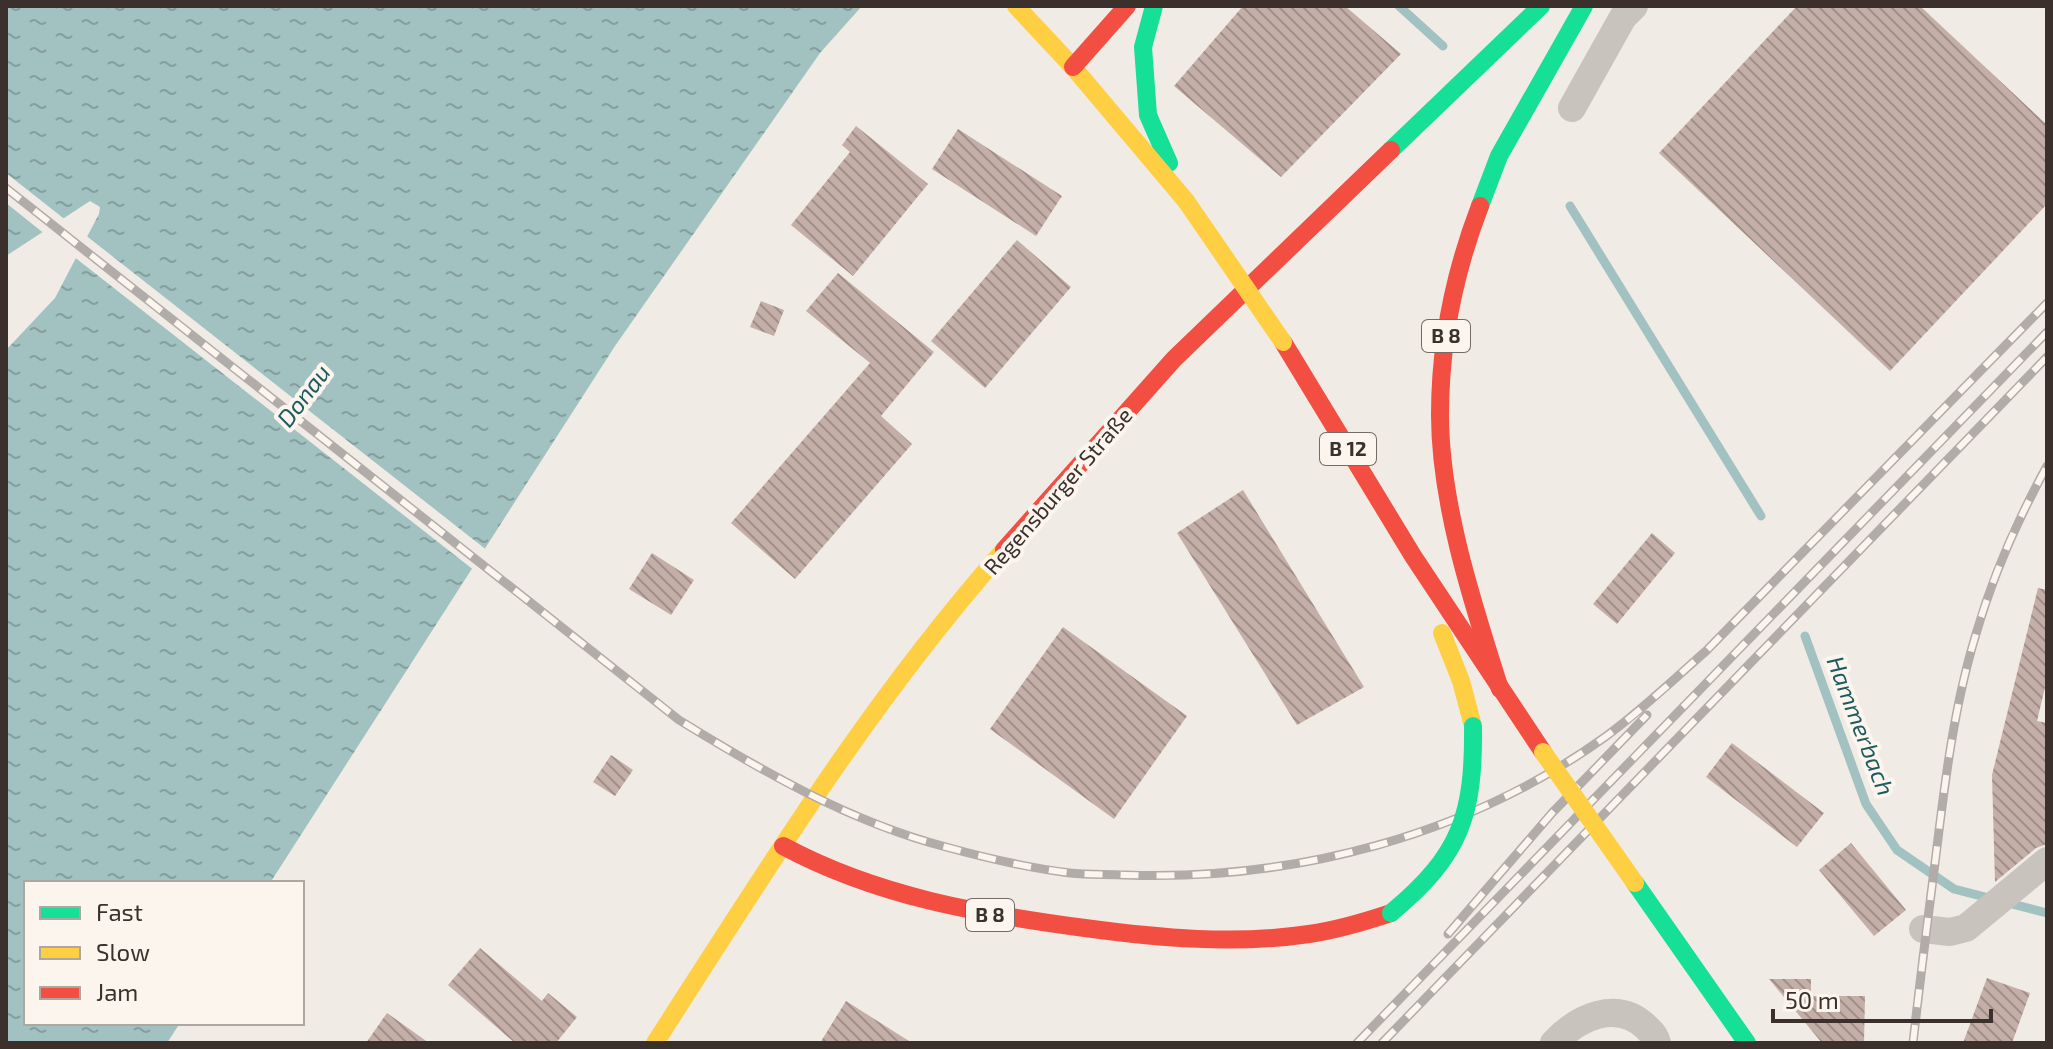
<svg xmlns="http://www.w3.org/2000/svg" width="2053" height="1049" viewBox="0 0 2053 1049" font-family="'Exo 2',sans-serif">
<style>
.water{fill:url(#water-ripples)}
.pier{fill:#f0ebe5}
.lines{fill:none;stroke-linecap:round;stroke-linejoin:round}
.stream{stroke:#a1c2c1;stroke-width:9}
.building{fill:url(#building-back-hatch)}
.street{stroke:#c9c3be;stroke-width:28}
.fast{stroke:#16e098;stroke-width:18}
.slow{stroke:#ffcf43;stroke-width:18}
.jam{stroke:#f24e42;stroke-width:18}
.rail-casing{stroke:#b1aca8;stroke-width:9}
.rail{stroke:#fbf5ee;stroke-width:6;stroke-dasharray:18;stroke-linecap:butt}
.fast-bridge{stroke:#16e098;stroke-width:18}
.slow-bridge{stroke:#ffcf43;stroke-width:18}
.labels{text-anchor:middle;stroke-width:8;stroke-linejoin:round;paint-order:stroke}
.shield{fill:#fbf5ee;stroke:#756b66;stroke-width:2}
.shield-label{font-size:20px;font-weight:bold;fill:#3b302b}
.street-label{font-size:22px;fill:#3b302b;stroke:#fbf5ee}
.water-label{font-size:24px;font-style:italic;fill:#1f5a5e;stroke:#fbf5ee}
</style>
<defs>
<pattern id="water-ripples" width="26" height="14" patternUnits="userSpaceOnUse" patternTransform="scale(2)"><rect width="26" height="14" fill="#a1c2c1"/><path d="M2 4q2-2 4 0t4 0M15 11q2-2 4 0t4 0" fill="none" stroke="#849e9d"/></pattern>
<pattern id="building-back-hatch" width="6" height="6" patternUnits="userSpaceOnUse" patternTransform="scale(2)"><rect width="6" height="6" fill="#c3afa7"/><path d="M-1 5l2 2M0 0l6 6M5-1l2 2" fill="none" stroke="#a08f88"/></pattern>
</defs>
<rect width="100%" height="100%" fill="#f0ebe5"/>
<polygon class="water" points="6,6 862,6 820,53 615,346 270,883 26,883 26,1023 180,1023 167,1043 6,1043 6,350 55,298 99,214 100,207 90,201 6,256"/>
<g class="pier">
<polygon points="6,173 67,221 46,235 6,203"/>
<polygon points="84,234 488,551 475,571 73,256"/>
</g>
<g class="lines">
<g class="stream">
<polyline points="1399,6 1443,46"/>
<polyline points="1570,206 1761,516"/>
<polyline points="1805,636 1866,804 1897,850 1954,889 2047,913"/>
</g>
</g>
<g class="building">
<polygon points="1243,6 1345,6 1401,54 1281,177 1174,86"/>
<polygon points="1797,6 1920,6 2047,125 2047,204 1890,371 1659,153"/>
<polygon points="856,126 928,184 853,276 791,225 850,152 842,145"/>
<polygon points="958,129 1062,196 1036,236 932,169"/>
<polygon points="1017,240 1071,287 985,388 931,341"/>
<polygon points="838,273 934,352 881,416 912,444 795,579 731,523 870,363 806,311"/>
<polygon points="761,301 784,310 774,336 750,327"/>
<polygon points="1243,490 1364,687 1297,725 1177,533"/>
<polygon points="1652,533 1675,553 1617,624 1593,604"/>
<polygon points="652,553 694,580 671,615 629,589"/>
<polygon points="2038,588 2047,590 2047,679 2037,721 2047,723 2047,844 2036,848 1995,882 1992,775"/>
<polygon points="1063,627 1187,716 1114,819 990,729"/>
<polygon points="1732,743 1824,813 1797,847 1706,777"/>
<polygon points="611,755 633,770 615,796 593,782"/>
<polygon points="1851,843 1906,910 1874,936 1819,870"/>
<polygon points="480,948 542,1001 548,993 577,1017 556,1043 515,1043 448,985"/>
<polygon points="1987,978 2030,993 2012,1043 1963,1043"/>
<polygon points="1769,979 1811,979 1811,996 1865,996 1864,1043 1822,1043"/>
<polygon points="846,1001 912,1043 820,1043"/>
<polygon points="387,1013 429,1043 366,1043"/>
</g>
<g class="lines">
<g class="street">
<polyline points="1572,108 1623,17 1634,6"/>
<polyline points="1923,929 1950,932 1966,928 2047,861"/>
<path d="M1554,1043C1578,1017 1617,999 1646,1027C1652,1033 1655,1035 1657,1043"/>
</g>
<g class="fast">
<polyline points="1154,6 1143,47 1148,115 1169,163"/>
<polyline points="1391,150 1541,6"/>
<polyline points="1480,206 1499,156 1584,6"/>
<polyline points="1635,883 1747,1043"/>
</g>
<g class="slow">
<polyline points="1016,6 1073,67 1186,201"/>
<polyline points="1442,633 1461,681 1473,726"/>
<path d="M655,1043C764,874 870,701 1004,550"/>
</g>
<g class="jam">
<polyline points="1073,67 1127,6"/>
<path d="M1480,206C1455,271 1440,344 1440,415C1440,504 1473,604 1500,689"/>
<polyline points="1283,342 1413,556 1543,752"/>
<polyline points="1004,550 1174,359 1391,150"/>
<path d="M783,846C878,897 980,914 1085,928C1159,938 1235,945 1309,934C1337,930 1364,922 1391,913"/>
</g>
<g class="rail-casing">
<g id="rail">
<path d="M6,188L679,720C762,771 850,822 946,847C986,858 1029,868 1070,873C1088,875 1107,874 1125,875C1294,881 1467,836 1605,737C1641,711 1673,680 1706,651L2047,303"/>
<polyline points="1448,934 1552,813 1647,715"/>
<polyline points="1357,1043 2047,332"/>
<polyline points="1382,1043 2047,357"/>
<path d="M1913,1043C1920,980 1928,918 1936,855C1945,781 1954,706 1976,634C1993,575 2018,519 2047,466"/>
</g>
</g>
<use href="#rail" class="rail"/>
<path class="fast-bridge" d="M1391,913C1461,855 1474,815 1473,726"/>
<g class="slow-bridge">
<polyline points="1186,201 1283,342"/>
<polyline points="1543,752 1635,883"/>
</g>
</g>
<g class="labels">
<g class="shield">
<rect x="1422" y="320" width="48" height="32" rx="6"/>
<rect x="1320" y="433" width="56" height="32" rx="6"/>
<rect x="966" y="899" width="48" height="32" rx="6"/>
</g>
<g class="shield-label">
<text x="1446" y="343">B 8</text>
<text x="1348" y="456">B 12</text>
<text x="990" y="922">B 8</text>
</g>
<g class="street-label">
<text transform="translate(1058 491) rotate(-49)" y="8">Regensburger Straße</text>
</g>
<g class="water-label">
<text transform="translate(304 396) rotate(-53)" y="8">Donau</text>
<text transform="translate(1860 726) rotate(69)" y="8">Hammerbach</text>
</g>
</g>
<rect width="2053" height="1049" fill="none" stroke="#3b302b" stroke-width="16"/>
<rect x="24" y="881" width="280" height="144" fill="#fbf5ee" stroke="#aea6a0" stroke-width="2"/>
<rect x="40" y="907" width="40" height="12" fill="#16e098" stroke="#aea6a0" stroke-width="2"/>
<text x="96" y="921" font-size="24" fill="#3b302b">Fast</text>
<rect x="40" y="947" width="40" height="12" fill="#ffcf43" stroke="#aea6a0" stroke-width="2"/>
<text x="96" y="961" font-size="24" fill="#3b302b">Slow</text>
<rect x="40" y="987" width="40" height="12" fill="#f24e42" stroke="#aea6a0" stroke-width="2"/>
<text x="96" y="1001" font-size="24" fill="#3b302b">Jam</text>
<path d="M1773 1009v12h218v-12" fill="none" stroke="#3b302b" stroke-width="4"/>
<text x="1785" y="1009" font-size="24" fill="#3b302b" stroke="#fbf5ee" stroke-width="6" paint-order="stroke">50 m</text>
</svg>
